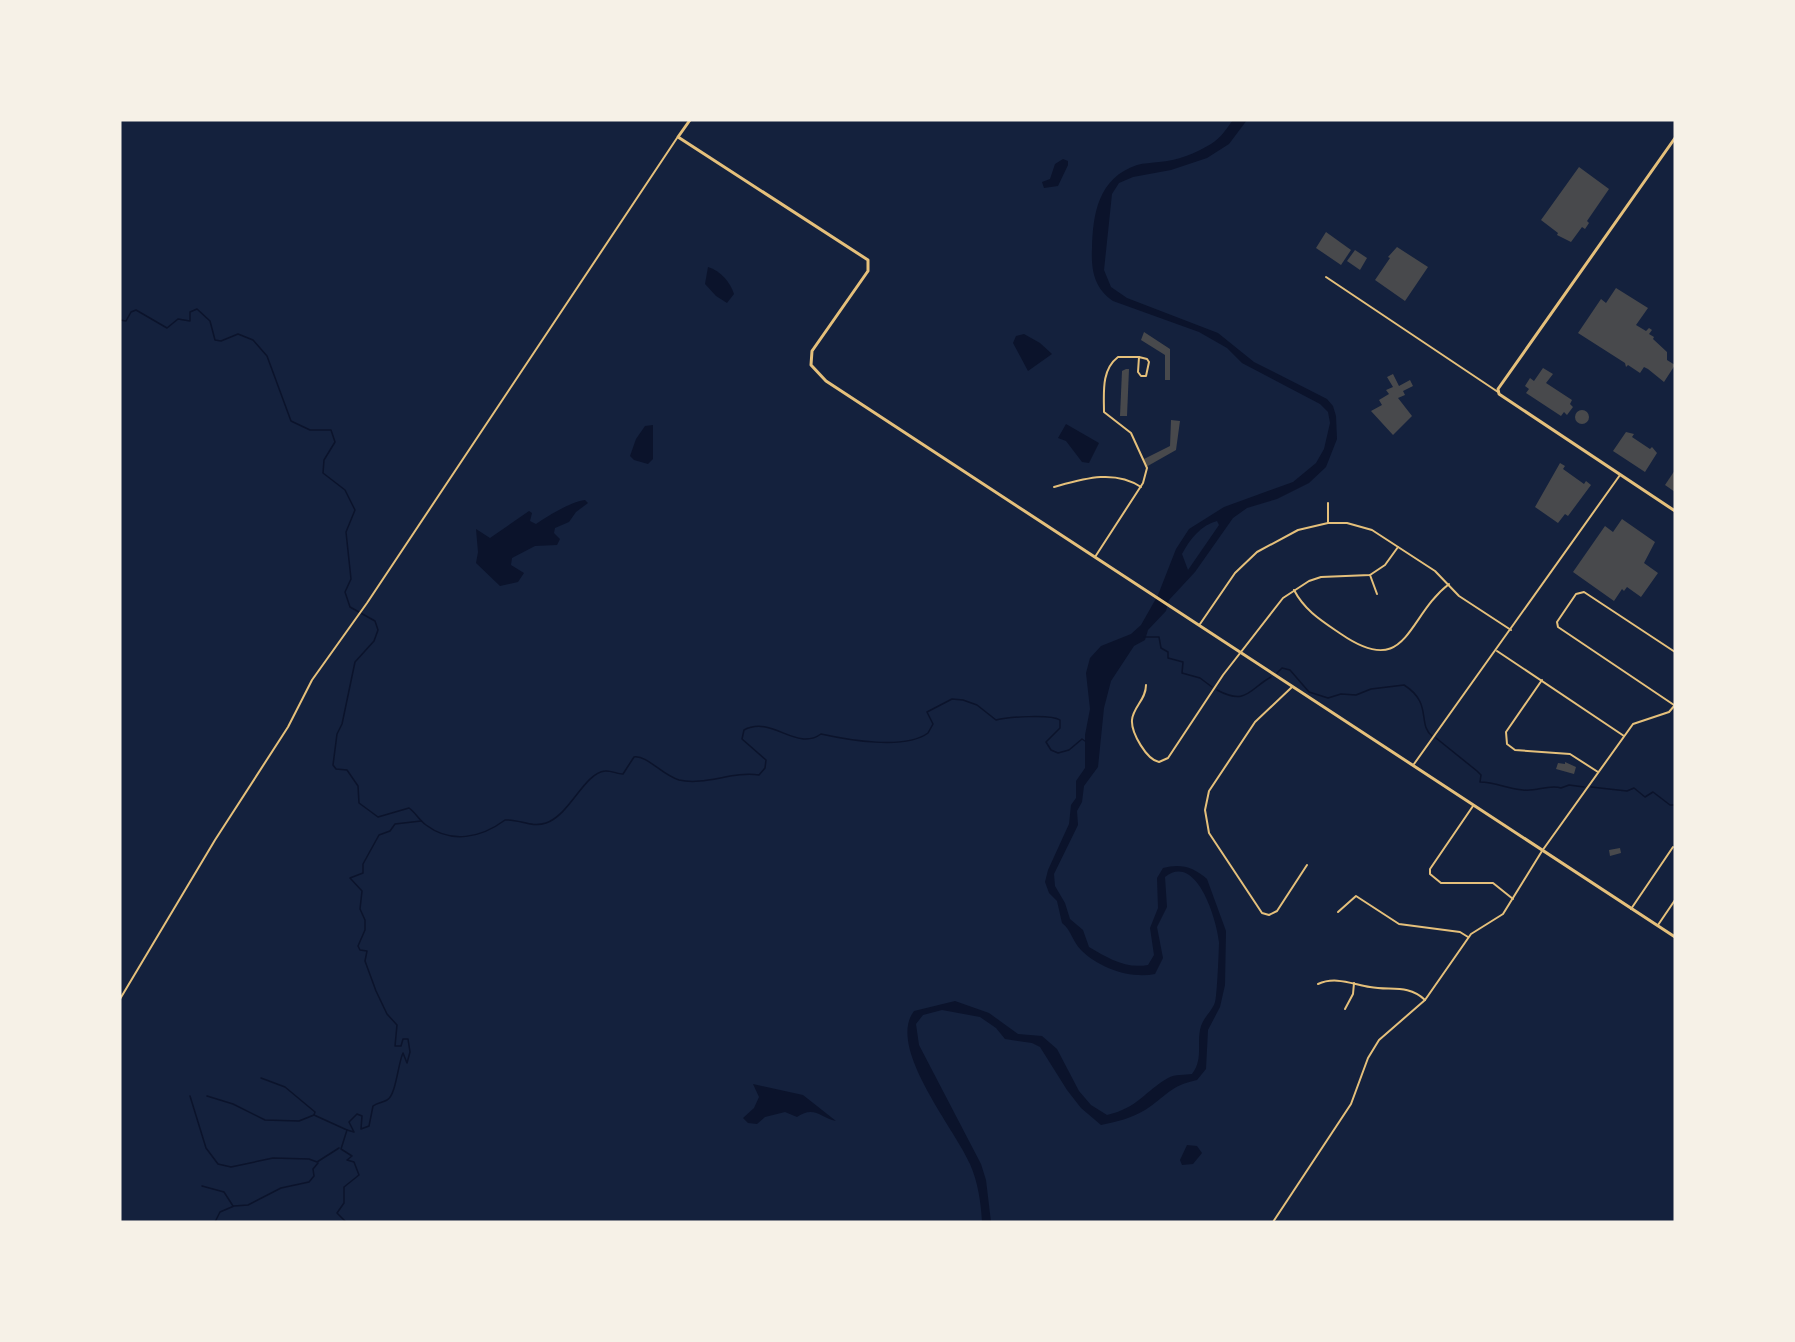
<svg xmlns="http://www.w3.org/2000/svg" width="1795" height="1342" viewBox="0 0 1795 1342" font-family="Overpass,sans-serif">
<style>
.water{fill:#0b132b;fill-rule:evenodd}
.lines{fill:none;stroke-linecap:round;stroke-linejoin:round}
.stream{stroke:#0b132b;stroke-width:1.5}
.building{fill:#48494c}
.minor{stroke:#e5c07b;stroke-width:2}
.tertiary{stroke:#e5c07b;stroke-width:3}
</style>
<rect width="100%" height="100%" fill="#14213d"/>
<g class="water">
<path d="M1233,120H1247L1229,144L1207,158L1171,170L1133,177L1119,183L1112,194L1104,270L1111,287L1127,298L1218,333L1254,362L1327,399L1333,406L1336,416L1337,439L1326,467L1309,483L1277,499L1247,508L1233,518L1195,572L1169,600L1166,611L1148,630L1145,640L1134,646L1111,681L1104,708L1098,767L1084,786L1082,802L1077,811L1078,825L1054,874L1055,886L1065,903L1070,919L1083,930L1089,947C1108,958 1125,969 1148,965L1154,955L1150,928L1158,908L1157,878L1163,868C1180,863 1194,867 1207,879L1226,931L1225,985L1220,1007L1208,1030L1206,1069L1197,1080C1169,1086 1167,1096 1145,1110C1132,1118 1116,1122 1101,1125L1081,1108L1067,1090L1040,1047L1032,1043L1005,1039L996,1028L980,1017L942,1010L923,1015L916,1024L919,1045L981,1164L986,1180L991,1222H982C981,1203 978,1182 970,1164C955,1129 886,1047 914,1011L955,1001L989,1013L1018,1034L1042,1036L1057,1049L1079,1091L1091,1105L1107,1115C1138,1108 1145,1091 1168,1078C1175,1074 1185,1075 1192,1074C1203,1059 1197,1046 1200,1030C1202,1018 1212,1012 1215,1002C1217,998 1219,948 1219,942C1217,921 1197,852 1165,877L1167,907L1157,927L1163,958L1155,974C1130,979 1099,968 1081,950C1072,941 1072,931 1062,923L1057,901L1049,893L1045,882L1048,870L1069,824L1071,805L1076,798V781L1085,768V735L1090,709L1086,673L1090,658L1101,646L1131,634L1141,625L1158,595L1176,549L1189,529L1224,507L1293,482L1316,463L1324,449L1330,423L1328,412L1320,404L1242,363L1227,348L1199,332L1113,301C1094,288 1091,270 1092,248C1093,214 1098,178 1137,165C1144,163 1152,163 1159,162C1177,161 1196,153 1211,144C1221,138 1227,128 1233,120ZM1217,521L1219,525L1188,570L1182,554C1190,539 1201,525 1217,521Z"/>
<polygon points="1063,159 1068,161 1068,165 1058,186 1044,188 1042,182 1050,179 1055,164"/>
<path d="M708,267C721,271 730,282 734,294L727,303L716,296L705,284Z"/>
<polygon points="1024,334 1040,343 1052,354 1028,371 1013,343 1016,336"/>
<polygon points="1066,424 1099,443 1089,463 1082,462 1066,441 1058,438"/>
<polygon points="653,425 653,459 648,464 634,460 630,456 636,439 645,426"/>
<path d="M585,500L588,503L576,512L569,522L555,528L554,533L560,539L557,545L535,546L512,558L511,565L524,573L518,582L500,586L476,563L478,552L476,529L490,538L529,511L532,513L530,521L536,524C548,516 570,502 585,500Z"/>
<path d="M753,1084L803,1095L836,1121C821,1118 814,1105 797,1117L785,1112L765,1117L757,1124L748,1123L743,1118L754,1108L759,1097Z"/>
<polygon points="1187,1145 1197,1146 1202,1153 1193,1164 1182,1165 1180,1160"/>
</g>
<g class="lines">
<g class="stream">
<path d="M120,320L126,321L131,312L136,310L167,328L178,319L190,321V312L197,309L210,321L215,340L221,341L238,334L253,340L267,356L291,421L310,430H331L335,442L324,460L323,473L345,490L355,510L346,532L351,579L345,592L350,607L375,621L378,630L374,641L355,662L342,724L337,734L333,765L336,769L347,770L358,786L359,803L378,817L409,808C415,812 419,820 426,825C451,844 481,838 505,820C520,819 531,828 546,823C570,815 584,773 605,771C610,770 617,774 623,774L634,757C647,755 662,775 679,780C705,786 732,771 759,775L765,768L766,760L742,739L744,730C772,715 796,752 821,734C848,740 905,750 928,733L933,724L927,712L952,699L963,700L977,705L996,720C1008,717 1051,714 1060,720V728L1046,742L1051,750L1058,753L1069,750L1082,739L1085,741"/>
<polyline points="1144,637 1159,637 1161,648 1168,652 1168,658 1183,662 1182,673 1200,678 1212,687"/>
<path d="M1277,673L1282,668L1290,670L1309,692L1328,698L1341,694L1356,695L1371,689L1404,685C1433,703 1417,724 1432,736"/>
<path d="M1217,690C1247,706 1249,689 1271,677"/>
<path d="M1436,738L1477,771L1481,775L1480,782C1496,782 1507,789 1523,790C1536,792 1549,784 1561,788L1569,785L1584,787"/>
<polyline points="1591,787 1627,791 1634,788 1645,797 1653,792 1670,805 1675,805"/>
<polyline points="261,1078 285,1087 315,1112 314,1115"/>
<polyline points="190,1096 206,1148 218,1164 231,1167 273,1158 309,1159 317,1162 339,1148"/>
<polyline points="207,1096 233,1104 265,1120 299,1121 314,1115 347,1130"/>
<polyline points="202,1186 224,1192 233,1206"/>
<polyline points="215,1222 220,1212 234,1206 248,1205 281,1188 309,1182 314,1176 313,1169 318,1163"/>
<path d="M346,1222L337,1213L344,1203V1187L359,1175L354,1162L347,1160L352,1156L341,1149L347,1130L354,1132L349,1122L357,1114L362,1116L361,1129L369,1126L373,1106C378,1102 382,1103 387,1100C396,1096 398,1063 403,1053L407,1063L410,1052L408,1039H403L401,1046H395L397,1025L387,1014L376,991L365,961L367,951L360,950L358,946L365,930V920L360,909L362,891L350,878L363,873V864L379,835L390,831L395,824L421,821"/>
</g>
</g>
<g class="building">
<polygon points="1579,167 1609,189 1587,221 1589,223 1585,229 1582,227 1571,242 1557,235 1558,233 1541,220"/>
<polygon points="1326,232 1351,250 1341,265 1316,248"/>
<polygon points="1397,247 1428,267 1405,301 1375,280 1390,258 1388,257"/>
<polygon points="1355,250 1367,258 1360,270 1347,261"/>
<polygon points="1616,288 1648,308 1636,325 1646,331 1649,328 1652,330 1649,334 1654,337 1653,339 1667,352 1667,360 1675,365 1664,382 1648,369 1644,367 1640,373 1628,365 1626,367 1625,363 1578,333 1601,299 1606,303"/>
<polygon points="1144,332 1170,349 1170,380 1165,380 1165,355 1141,340"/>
<polygon points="1543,368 1553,374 1546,383 1572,400 1570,404 1573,407 1567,415 1564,412 1561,416 1526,393 1529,389 1525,386 1530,378 1534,381"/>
<polygon points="1126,369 1129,369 1127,416 1120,416 1122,371"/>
<polygon points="1393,374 1399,386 1410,380 1413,386 1403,391 1405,395 1398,398 1412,416 1393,435 1371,411 1382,405 1379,400 1389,394 1386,390 1393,387 1387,377"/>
<circle cx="1582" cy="417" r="7"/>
<polygon points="1171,420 1180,421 1176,450 1146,467 1144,459 1170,446"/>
<polygon points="1626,432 1634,434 1632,437 1650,449 1652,447 1657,453 1645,472 1613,451"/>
<polygon points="1560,463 1565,466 1563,469 1584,484 1586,481 1591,485 1568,516 1565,514 1558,523 1535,507"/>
<polygon points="1675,470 1675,492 1665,485"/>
<polygon points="1622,519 1655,542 1644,563 1658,573 1641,597 1627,587 1624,591 1622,589 1614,601 1573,572 1605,526 1613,532"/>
<polygon points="1565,762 1576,767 1574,774 1556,769 1558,763 1565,764"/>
<polygon points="1620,848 1621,853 1610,856 1609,850"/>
</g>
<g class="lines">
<g class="minor">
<polyline points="1326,277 1498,392"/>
<polygon points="1139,357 1147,359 1149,362 1146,376 1141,376 1138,372"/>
<path d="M1054,487C1083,479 1114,469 1141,487"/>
<polyline points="1328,523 1328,503"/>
<path d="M1095,557L1143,483L1147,468L1131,433L1104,412C1104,393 1101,370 1118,357H1139"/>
<polyline points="1370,575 1377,594"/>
<path d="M1294,590C1305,611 1322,621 1341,634C1408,680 1406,617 1449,584"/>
<polyline points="1200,624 1235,573 1257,552 1298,530 1328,523 1347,523 1372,530 1435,571 1459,596 1511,630"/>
<polyline points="1497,651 1624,736"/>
<polyline points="1542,680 1506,732 1507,744 1515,750 1570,754 1598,772"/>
<path d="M1146,685C1146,700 1133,707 1132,720C1131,733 1147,760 1159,762L1168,758L1223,675L1283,598L1309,581L1321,577L1370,575L1385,565L1398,547"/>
<polyline points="1292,687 1255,722 1209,791 1205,810 1209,833 1262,913 1269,915 1277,911 1307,865"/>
<polyline points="1674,705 1558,627 1557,622 1576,594 1584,592 1675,652"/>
<polyline points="1414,764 1620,475"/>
<polyline points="1473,806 1430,869 1430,874 1441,883 1493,883 1513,899"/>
<polyline points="1631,909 1673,847"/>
<polyline points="1338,912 1356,896 1399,924 1460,932 1468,937"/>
<polyline points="1658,925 1675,900"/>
<path d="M1318,984C1335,976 1352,984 1370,987C1390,991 1408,984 1425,1000"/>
<polyline points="120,999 215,840 288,727 312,680 367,603 677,138"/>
<polyline points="1345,1009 1353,994 1354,983"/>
<polyline points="1273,1222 1351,1104 1368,1058 1379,1040 1425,1000 1471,934 1503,914 1542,851 1633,724 1669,712 1675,705"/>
</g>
<g class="tertiary">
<polyline points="690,120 678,137 868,260 868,271 812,351 811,365 826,381 1675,937"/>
<polyline points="1675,138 1498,389 1499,394 1675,511"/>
</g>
</g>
<rect width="1795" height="1342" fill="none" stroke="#f6f1e7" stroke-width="243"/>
</svg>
